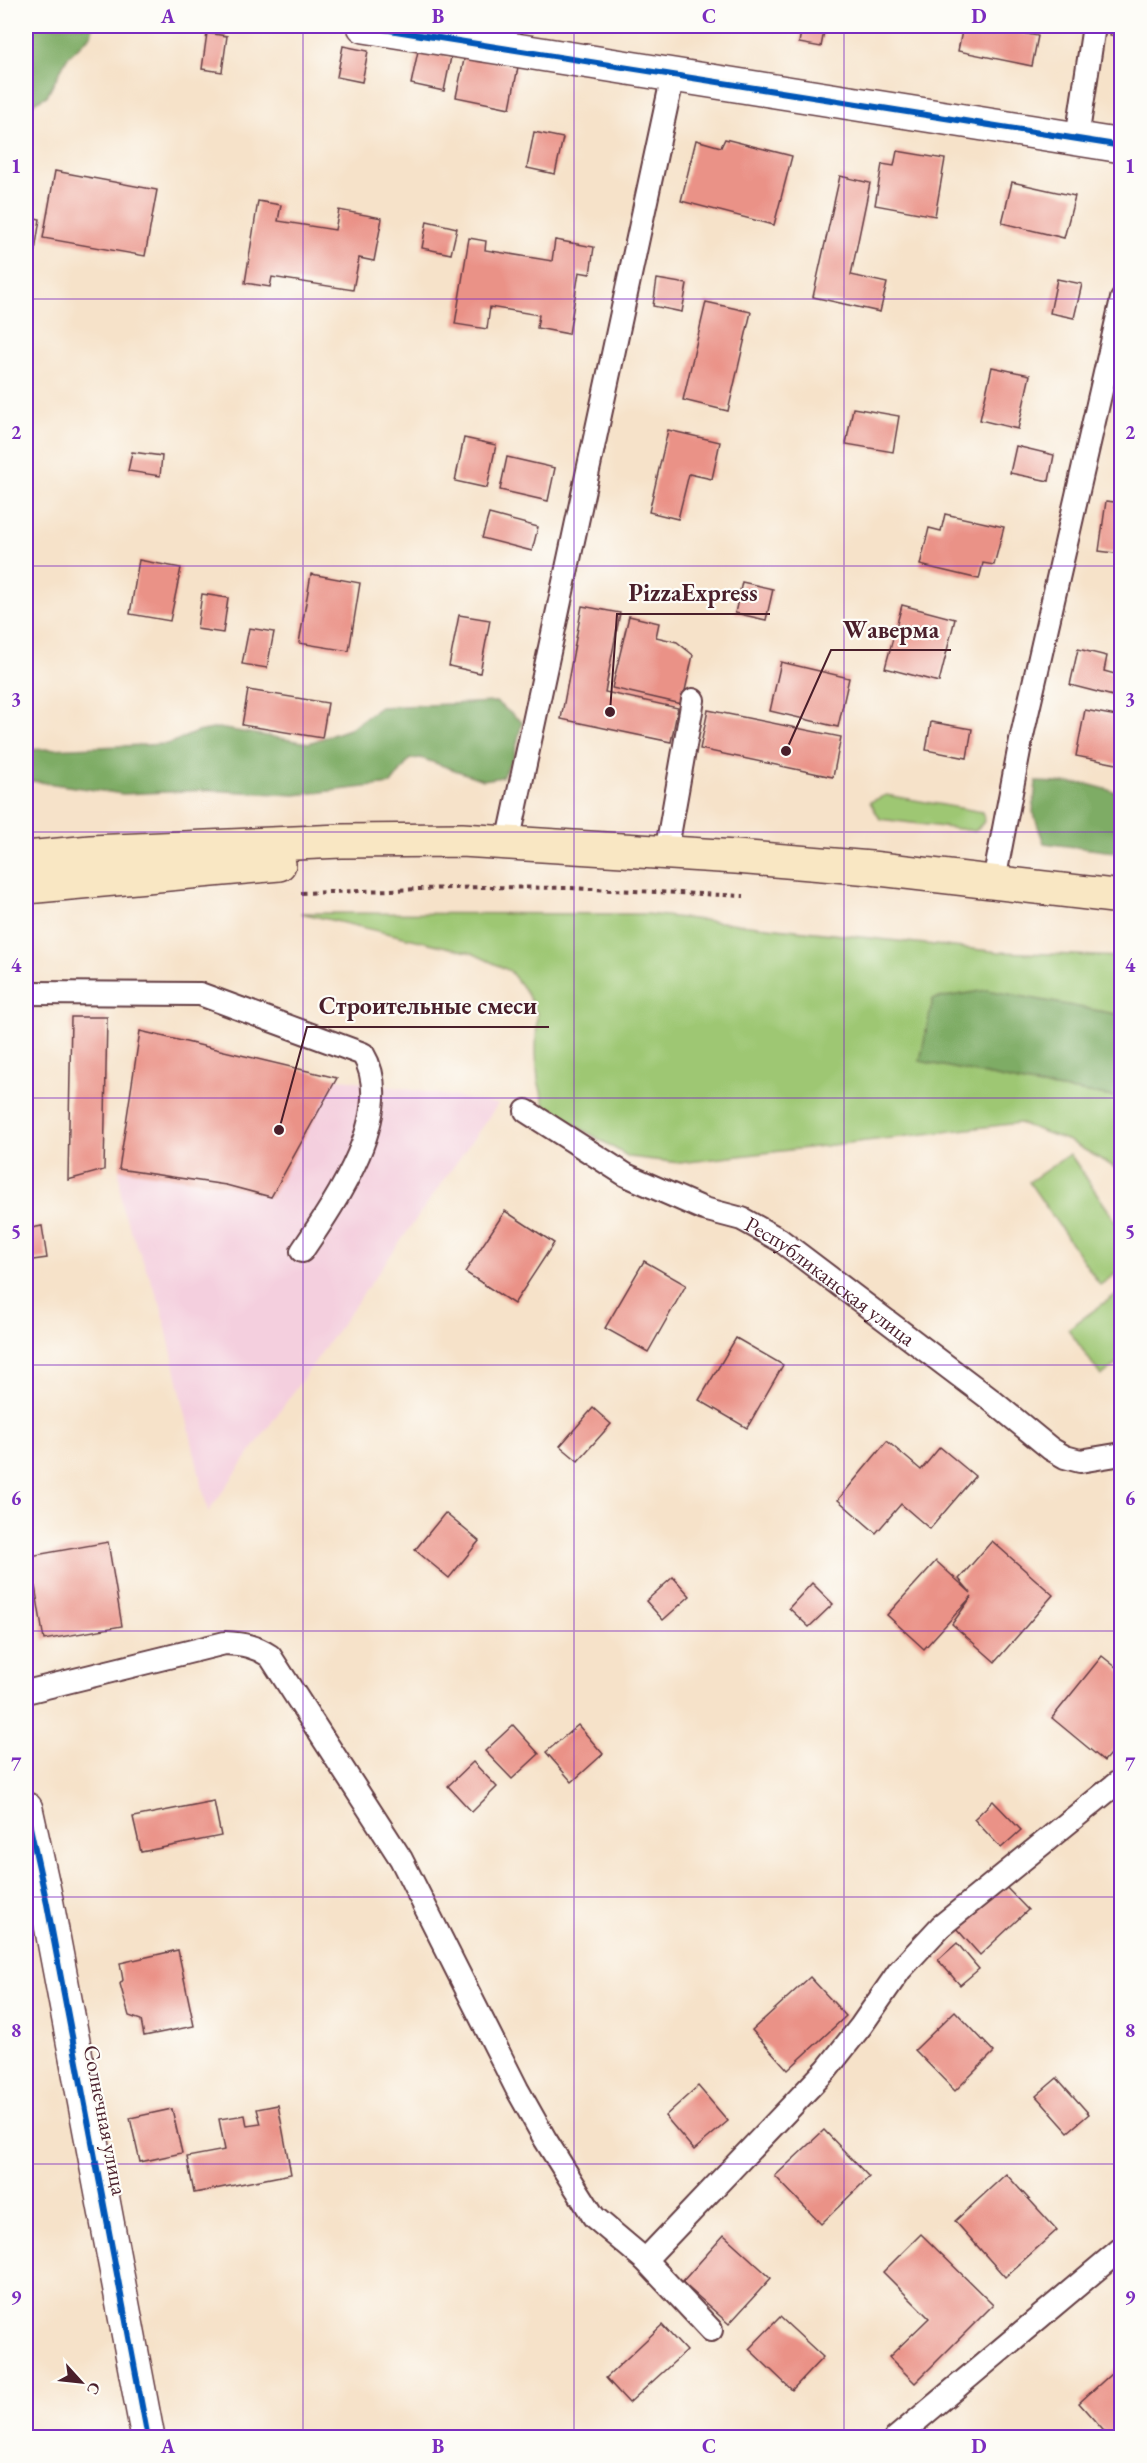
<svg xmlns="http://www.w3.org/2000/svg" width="1147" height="2463" viewBox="0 0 1147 2463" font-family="'EB Garamond',serif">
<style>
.built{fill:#f4cfde}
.green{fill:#9ec773;stroke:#74734f;stroke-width:1.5}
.forest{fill:#7eac65;stroke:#646648;stroke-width:1.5}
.building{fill:#ea9287}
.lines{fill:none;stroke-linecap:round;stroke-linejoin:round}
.lane-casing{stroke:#643c43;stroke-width:26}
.street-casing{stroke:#643c43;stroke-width:36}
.secondary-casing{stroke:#643c43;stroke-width:36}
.path{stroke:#643c43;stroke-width:4;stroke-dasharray:4.5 4.5;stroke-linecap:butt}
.lane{stroke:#fff;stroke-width:22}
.street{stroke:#fff;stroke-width:33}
.secondary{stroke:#f9e7c3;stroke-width:33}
.cycleway-casing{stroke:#fdfcf7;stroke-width:10}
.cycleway{stroke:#0057b8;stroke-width:6}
.grid{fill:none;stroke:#7b2cbf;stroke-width:1.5;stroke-opacity:0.55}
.labels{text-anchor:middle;stroke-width:4.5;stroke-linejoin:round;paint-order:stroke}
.street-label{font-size:22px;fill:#4a1f2b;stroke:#fdfcf7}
.leader{fill:none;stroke:#4a1f2b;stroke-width:2}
.callout-dot{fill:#4a1f2b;stroke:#fdfcf7;stroke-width:2}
.callout-label{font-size:24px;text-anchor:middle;font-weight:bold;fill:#4a1f2b;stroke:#fdfcf7;stroke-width:4.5;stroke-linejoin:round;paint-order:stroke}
.neatline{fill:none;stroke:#7b2cbf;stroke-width:2}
.grid-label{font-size:20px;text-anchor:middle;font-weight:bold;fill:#7b2cbf}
</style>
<rect width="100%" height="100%" fill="#fdfcf7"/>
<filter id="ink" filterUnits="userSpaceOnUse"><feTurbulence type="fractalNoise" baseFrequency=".0167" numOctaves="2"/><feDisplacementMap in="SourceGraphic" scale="12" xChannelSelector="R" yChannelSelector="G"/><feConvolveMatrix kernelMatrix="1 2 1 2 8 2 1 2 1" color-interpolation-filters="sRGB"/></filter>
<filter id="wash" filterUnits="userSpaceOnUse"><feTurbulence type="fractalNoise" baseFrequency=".008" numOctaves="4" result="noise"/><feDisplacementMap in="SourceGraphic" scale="24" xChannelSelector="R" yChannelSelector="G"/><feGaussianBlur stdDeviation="1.35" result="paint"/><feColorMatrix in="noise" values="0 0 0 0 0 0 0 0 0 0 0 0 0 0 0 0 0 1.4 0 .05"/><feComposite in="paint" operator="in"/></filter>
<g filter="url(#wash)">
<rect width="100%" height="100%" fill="#f6e2c9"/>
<polygon class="built" points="295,1069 337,1078 498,1104 208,1512 161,1306 122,1208 119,1169 226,1185"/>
<g class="green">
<polygon points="886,795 982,812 985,821 975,831 880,819 870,802"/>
<polygon points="301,913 646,914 1000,952 1121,957 1121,1015 987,990 921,1061 1029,1084 1121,1098 1121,1171 1069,1141 1019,1123 680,1163 629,1157 545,1107 538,1080 536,1054 537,1014 526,992 510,971 472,953"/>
<polygon points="1070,1154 1121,1229 1121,1270 1100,1285 1029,1182"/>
<polygon points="1121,1291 1121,1361 1101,1376 1068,1329"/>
</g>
<g class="forest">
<polygon points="26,26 93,26 91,35 67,58 47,96 26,107"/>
<polygon points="496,702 522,722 514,756 502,777 483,780 421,758 410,759 391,784 295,795 208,790 123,794 26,780 26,750 168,744 197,732 218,728 309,743 349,729 380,707"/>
<polygon points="1036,782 1087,784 1121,793 1121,853 1044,843 1033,812"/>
<polygon points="987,990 1121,1015 1121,1098 1029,1084 920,1061 933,999"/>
</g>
<g id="blocks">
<g class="building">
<polygon points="802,26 825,26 821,47 799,43"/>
<polygon points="963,26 985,26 1038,36 1032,66 958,51"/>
<polygon points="1112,26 1122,26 1122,37 1110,35"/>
<polygon points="207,33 227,36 222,72 202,69"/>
<polygon points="343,46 368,51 362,82 337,77"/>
<polygon points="418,51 451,57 444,91 411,84"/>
<polygon points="465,55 518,67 510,108 456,97"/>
<polygon points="534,132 563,138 555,174 527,168"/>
<polygon points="725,139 792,156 774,225 681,201 696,140 721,147"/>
<polygon points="897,151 945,159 935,216 875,205 882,164 894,166"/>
<polygon points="55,171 157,190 145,256 43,238"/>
<polygon points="840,176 870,183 851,275 887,283 880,312 813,297"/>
<polygon points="1012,182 1075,196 1064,238 1002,223"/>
<polygon points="258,201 281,205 278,221 335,230 339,210 382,218 374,261 359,258 353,290 272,277 270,287 245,283"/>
<polygon points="26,216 40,219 35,251 26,250"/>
<polygon points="427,221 457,228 451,254 422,248"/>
<polygon points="469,238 486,241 485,250 552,261 555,240 594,247 590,274 579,272 569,334 537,328 539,315 490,307 487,329 455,324"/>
<polygon points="657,279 687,284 682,312 653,306"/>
<polygon points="1057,279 1082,284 1074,318 1050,313"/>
<polygon points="706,302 751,312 728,411 683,400"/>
<polygon points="992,367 1030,375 1018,429 980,420"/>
<polygon points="853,408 899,416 893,452 846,444"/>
<polygon points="668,430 720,442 712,479 689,474 678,519 649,512"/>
<polygon points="464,438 496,445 487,488 455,481"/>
<polygon points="1016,446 1054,455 1049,481 1010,473"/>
<polygon points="132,452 162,456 160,476 128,471"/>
<polygon points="507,457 555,468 548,501 500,490"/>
<polygon points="1106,501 1122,503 1122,554 1099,551"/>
<polygon points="489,514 538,527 532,551 482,538"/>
<polygon points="945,514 1004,527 994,565 983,563 979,579 920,565 929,528 941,531"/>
<polygon points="139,560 181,568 170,621 130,614"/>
<polygon points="311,574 360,583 349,651 299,643"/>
<polygon points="742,582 773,589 766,620 735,613"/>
<polygon points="202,594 228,598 223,633 197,629"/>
<polygon points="902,605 955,619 939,682 885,668"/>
<polygon points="582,606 620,613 605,692 678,708 671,742 561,719"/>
<polygon points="459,615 490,620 480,673 449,666"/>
<polygon points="629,616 659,623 656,637 677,642 693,655 682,704 612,688"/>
<polygon points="249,628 274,632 267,668 242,664"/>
<polygon points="1078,649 1107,656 1104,671 1122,676 1117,697 1070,685"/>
<polygon points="781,662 849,678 838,727 770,711"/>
<polygon points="248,690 328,703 322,738 242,725"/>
<polygon points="708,710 841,737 833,777 700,749"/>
<polygon points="1085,710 1122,717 1122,765 1076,756"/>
<polygon points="931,722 972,729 967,758 926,750"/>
<polygon points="71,1017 107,1017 104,1170 68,1180"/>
<polygon points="140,1031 337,1078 271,1197 226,1185 119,1169"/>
<polygon points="505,1211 554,1243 514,1304 465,1272"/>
<polygon points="42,1226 47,1258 26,1261 26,1229"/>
<polygon points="644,1261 686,1285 648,1352 605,1328"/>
<polygon points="736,1338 783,1365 747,1428 699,1400"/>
<polygon points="593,1408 611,1424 578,1461 560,1446"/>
<polygon points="887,1441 921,1470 940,1447 975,1476 930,1529 901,1504 876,1533 838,1500"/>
<polygon points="445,1513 479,1541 449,1578 415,1550"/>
<polygon points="992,1541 1053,1595 995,1662 952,1624 972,1596 924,1649 887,1615 936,1561 971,1593 959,1579"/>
<polygon points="108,1542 122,1626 44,1640 30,1556"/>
<polygon points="673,1577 690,1596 663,1620 646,1601"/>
<polygon points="812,1583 833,1604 809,1627 789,1608"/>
<polygon points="1102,1656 1122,1672 1122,1740 1104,1761 1052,1718"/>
<polygon points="513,1725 539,1754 512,1779 485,1751"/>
<polygon points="578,1725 603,1754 572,1782 546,1752"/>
<polygon points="473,1762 497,1787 472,1812 448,1786"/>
<polygon points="214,1801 221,1836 141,1852 133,1817"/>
<polygon points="993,1801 1021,1830 1001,1848 974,1819"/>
<polygon points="1002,1883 1028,1910 980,1955 955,1927"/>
<polygon points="957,1943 979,1969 960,1985 938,1960"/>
<polygon points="178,1950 194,2026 144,2036 141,2020 129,2016 120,1984 123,1980 120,1963"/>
<polygon points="810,1977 846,2016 788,2070 752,2030"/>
<polygon points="955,2011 994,2052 955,2091 915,2050"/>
<polygon points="1057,2078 1089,2114 1068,2132 1036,2096"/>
<polygon points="698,2086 728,2121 694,2150 665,2116"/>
<polygon points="278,2105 291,2174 194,2193 187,2157 225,2150 219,2119 245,2115 247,2126 261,2124 257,2109"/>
<polygon points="172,2109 182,2153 140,2162 130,2118"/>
<polygon points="824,2130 869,2177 821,2224 775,2176"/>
<polygon points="1006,2174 1057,2230 1005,2277 955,2221"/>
<polygon points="921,2234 993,2305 915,2383 889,2357 929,2318 883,2272"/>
<polygon points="724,2235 771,2278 729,2324 682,2282"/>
<polygon points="780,2317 823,2357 792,2390 749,2349"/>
<polygon points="662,2325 686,2351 629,2403 606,2378"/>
<polygon points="1122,2364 1122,2438 1110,2438 1079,2403"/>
</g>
</g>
</g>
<g filter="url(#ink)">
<use href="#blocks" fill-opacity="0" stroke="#643c43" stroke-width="1.5"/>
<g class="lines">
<g class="lane-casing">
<g id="lane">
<polyline points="1077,138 1094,26"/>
<polyline points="508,843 673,75"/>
<polyline points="666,853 693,700"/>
<polyline points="994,881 1021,740 1122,299"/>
<path d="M26,993L200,994L363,1054C398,1112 334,1204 302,1251"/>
<path id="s1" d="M526,1111L626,1175L704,1209L742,1219L780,1240L990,1399L1051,1449L1065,1457L1080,1461L1122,1454"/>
<path d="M26,1692L225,1643C243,1644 255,1646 270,1656L401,1859L517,2089L545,2139L594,2217L645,2260L711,2330"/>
<polyline points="645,2260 827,2069 861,2026 900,1970 941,1926 1122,1779"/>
<polyline points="896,2438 1122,2248"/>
</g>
</g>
<g class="street-casing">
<g id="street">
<polyline points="364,26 1122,146"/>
<polyline points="26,1809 47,1904 148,2438"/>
</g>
</g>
<g class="secondary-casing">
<g id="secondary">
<polyline points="26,858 91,852 341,841 462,840 736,857 871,868 1122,897"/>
<polyline points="26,887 279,864"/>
</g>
</g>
<polyline class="path" points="301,893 482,887 569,888 744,896"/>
<use href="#lane" class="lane"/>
<use href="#street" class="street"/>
<use href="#secondary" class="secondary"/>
<g class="cycleway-casing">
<g id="cycleway">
<polyline points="364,26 1122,146"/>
<polyline points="26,1809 47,1904 148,2438"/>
</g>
</g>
<use href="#cycleway" class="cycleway"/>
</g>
</g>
<path class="grid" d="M303,26V2438M574,26V2438M844,26V2438M26,299H1122M26,566H1122M26,832H1122M26,1098H1122M26,1365H1122M26,1631H1122M26,1897H1122M26,2164H1122"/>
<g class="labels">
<g class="street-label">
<text dy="8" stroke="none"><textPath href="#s1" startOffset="351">Республиканская улица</textPath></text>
<text transform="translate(106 2120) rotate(79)" y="8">Солнечная улица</text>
</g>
</g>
<path class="leader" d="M610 712L617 614H770M786 751L831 650H951M279 1130L307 1027H549"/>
<g class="callout-dot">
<circle cx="610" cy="712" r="6"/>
<circle cx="786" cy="751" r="6"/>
<circle cx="279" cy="1130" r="6"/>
</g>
<g class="callout-label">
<text x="693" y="601">PizzaExpress</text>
<text x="891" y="638">Wаверма</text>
<text x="428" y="1014">Строительные смеси</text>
</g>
<rect width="1147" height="2463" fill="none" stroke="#fdfcf7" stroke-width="66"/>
<g transform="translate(81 2382) rotate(117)" stroke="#fdfcf7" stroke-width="4.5" paint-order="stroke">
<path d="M0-4.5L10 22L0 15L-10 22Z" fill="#4a1f2b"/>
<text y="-9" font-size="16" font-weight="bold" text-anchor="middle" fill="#4a1f2b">С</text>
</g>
<rect x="33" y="33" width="1081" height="2397" class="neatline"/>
<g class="grid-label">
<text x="168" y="23">A</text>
<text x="438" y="23">B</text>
<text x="709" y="23">C</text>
<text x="979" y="23">D</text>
<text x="16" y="173">1</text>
<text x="1130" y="173">1</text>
<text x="16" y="439">2</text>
<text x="1130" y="439">2</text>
<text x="16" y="706">3</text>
<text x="1130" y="706">3</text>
<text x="16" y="972">4</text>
<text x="1130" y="972">4</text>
<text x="16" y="1238">5</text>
<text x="1130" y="1238">5</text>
<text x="16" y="1505">6</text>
<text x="1130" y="1505">6</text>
<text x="16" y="1771">7</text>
<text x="1130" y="1771">7</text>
<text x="16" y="2037">8</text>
<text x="1130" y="2037">8</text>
<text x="16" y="2304">9</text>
<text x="1130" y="2304">9</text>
<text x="168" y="2453">A</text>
<text x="438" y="2453">B</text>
<text x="709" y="2453">C</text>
<text x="979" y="2453">D</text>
</g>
</svg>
